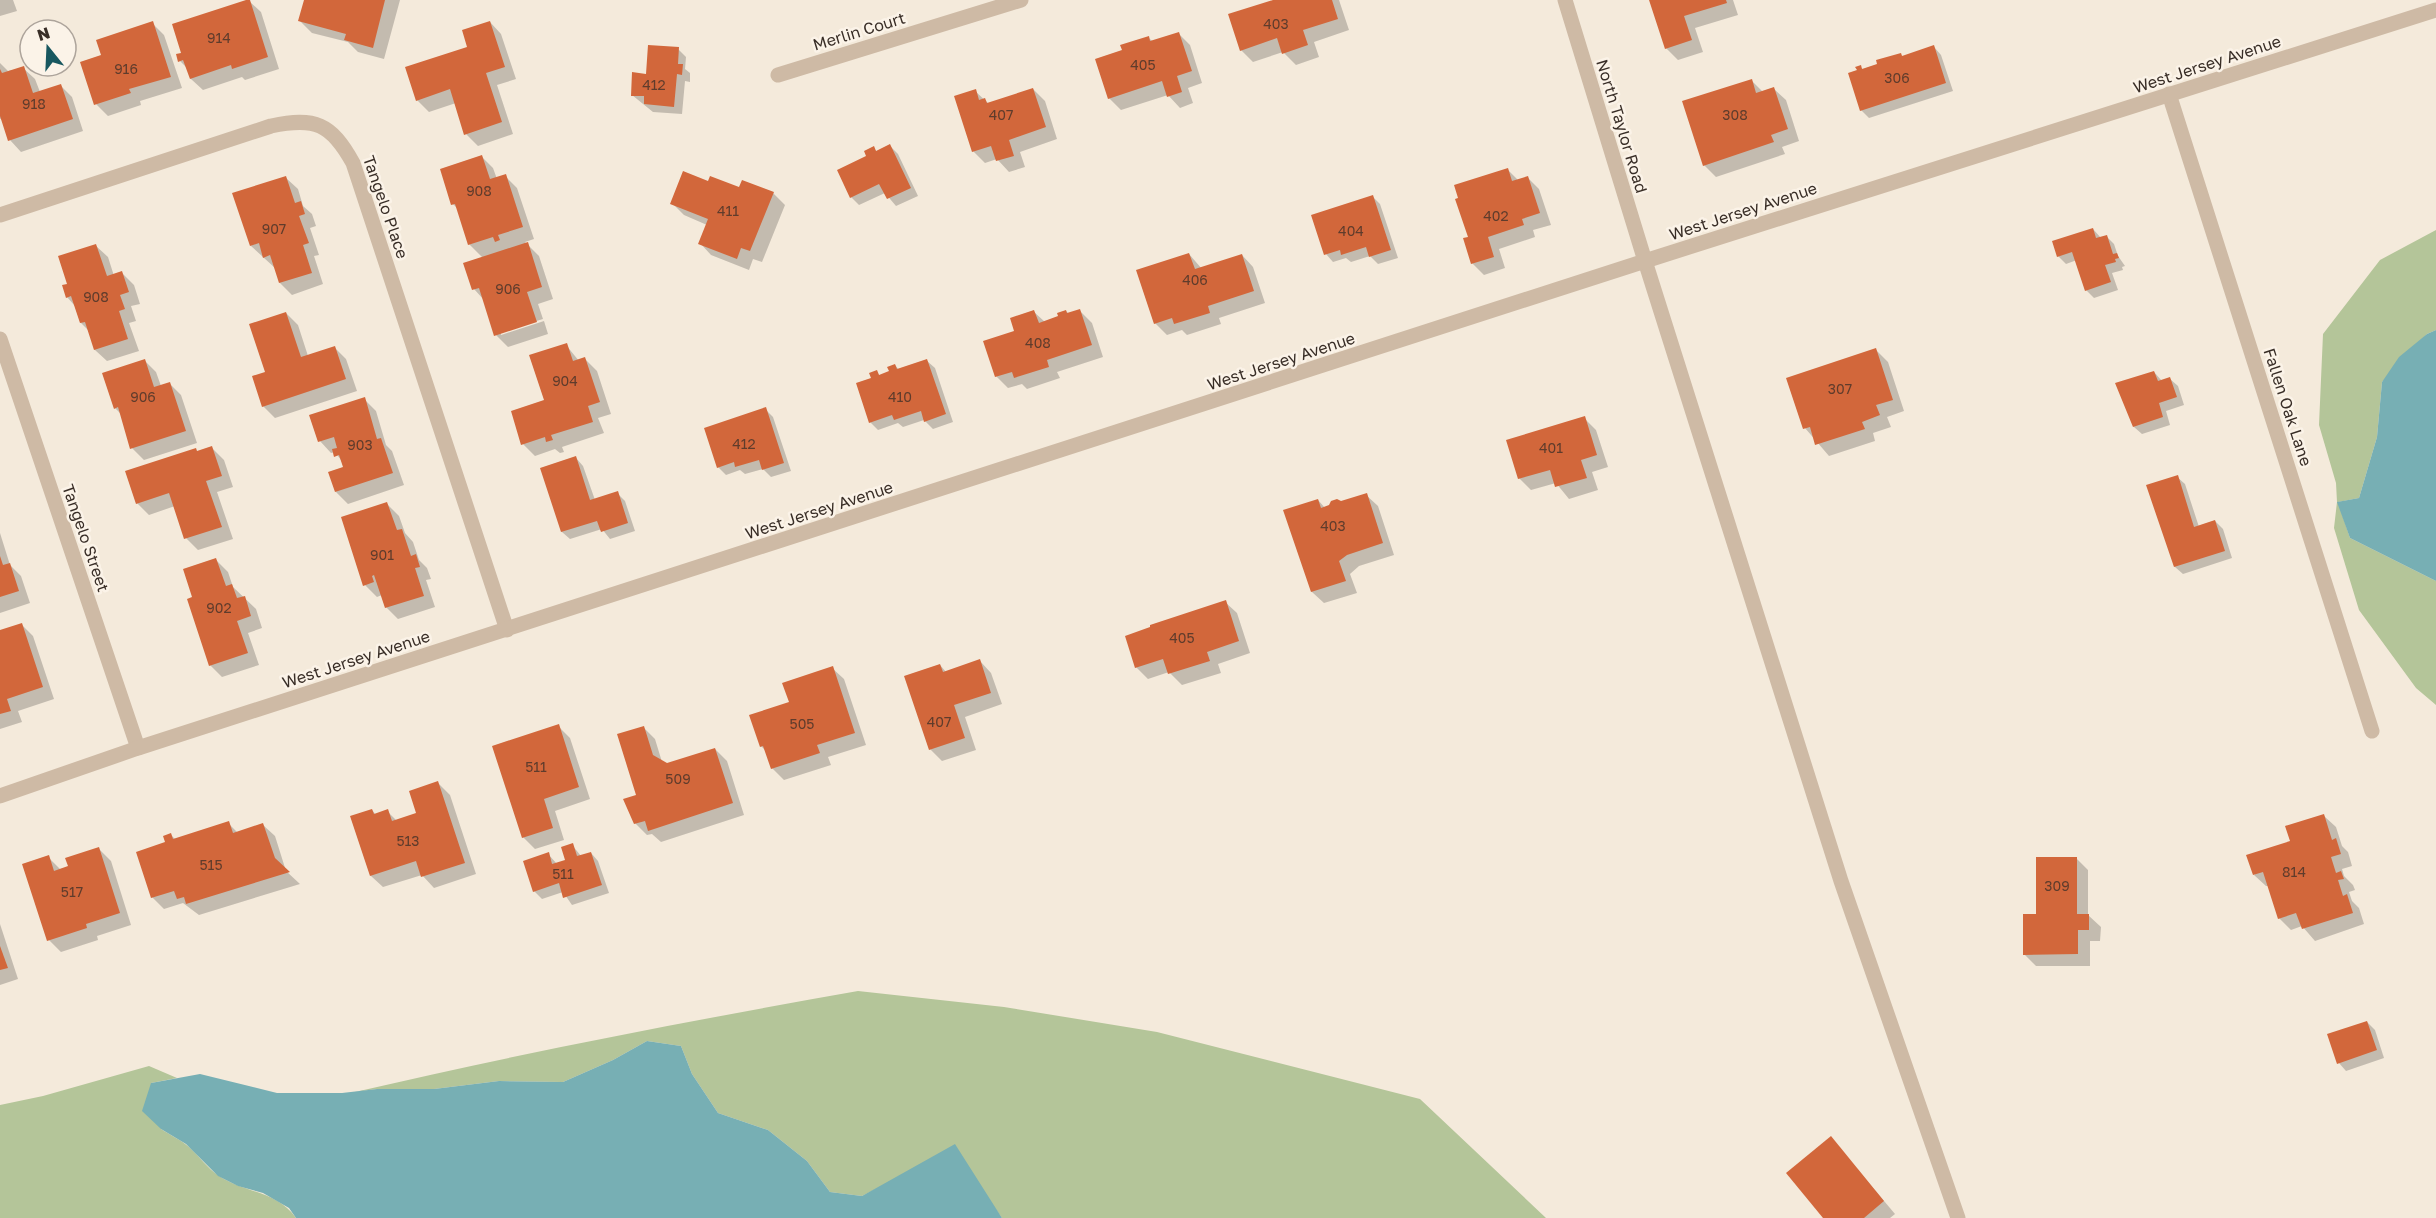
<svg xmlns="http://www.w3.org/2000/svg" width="2436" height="1218" viewBox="0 0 2436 1218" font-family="'Golos Text',sans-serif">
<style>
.green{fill:#b4c599}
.water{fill:#77afb4}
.shadow{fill:#0003}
.building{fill:#d2673b}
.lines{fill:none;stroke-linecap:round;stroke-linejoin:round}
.service{stroke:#cebaa5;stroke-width:15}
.minor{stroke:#cebaa5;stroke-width:15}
.labels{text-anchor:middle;stroke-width:5;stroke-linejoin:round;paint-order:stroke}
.number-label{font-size:14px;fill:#5f3c2c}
.street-label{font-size:16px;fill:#392e27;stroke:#fbf3e8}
</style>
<rect width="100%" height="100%" fill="#f4eadb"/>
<g class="green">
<polygon points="2436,230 2436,330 2427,334 2382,382 2377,437 2359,498 2338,502 2350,538 2436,581 2436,705 2416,688 2359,610 2334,528 2337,502 2336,483 2319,425 2323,334 2380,260"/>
<path d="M858,991L1004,1007L1157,1032L1420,1099L1546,1218H1002L987,1197L902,1176L862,1196L830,1192L807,1161L768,1130L718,1113L692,1074L681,1046L647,1041L613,1060L563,1082L499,1081L434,1089H377L355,1092C522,1053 689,1021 858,991Z"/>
<path d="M149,1066L177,1078L151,1083L161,1129C170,1135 181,1140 189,1147C199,1156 208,1169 219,1176C245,1193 277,1191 296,1218H0V1105L43,1096Z"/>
</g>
<g class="water">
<polygon points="2436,330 2436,581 2350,538 2337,502 2359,498 2377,437 2382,382 2399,357 2427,334"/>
<polygon points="647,1041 681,1046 692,1074 718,1113 768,1130 807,1161 830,1192 862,1196 955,1144 1002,1218 296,1218 289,1208 263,1193 238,1186 218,1176 186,1144 161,1129 142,1111 151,1083 200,1074 277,1093 342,1093 377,1089 434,1089 499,1081 563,1082 613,1060"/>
</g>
<g class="shadow">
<polygon points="0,0 13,0 17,11 0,16"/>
<polygon points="306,0 400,0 384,59 358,52 348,42 312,33 300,21"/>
<polygon points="1278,0 1339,0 1349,30 1314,42 1319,57 1296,65 1283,52 1253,62 1241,50"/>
<polygon points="1650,0 1733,0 1738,15 1695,28 1703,52 1678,60 1666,48"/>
<polygon points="249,1 261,12 279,69 245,80 242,77 203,90 191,79 188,69 180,61 183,54"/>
<polygon points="490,22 501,34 516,79 497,85 513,134 478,146 466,134 456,103 429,112 417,100 469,48"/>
<polygon points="152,23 164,35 182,88 140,101 141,105 108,116 96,104 103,56"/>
<polygon points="1178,33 1190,45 1202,83 1188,88 1193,103 1180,108 1168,95 1121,110 1109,98 1124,51 1148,37 1153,42"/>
<polygon points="1934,47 1941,55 1953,91 1869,118 1861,110 1858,71 1860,67 1864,70 1901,55 1903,57"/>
<polygon points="678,49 686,57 685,69 690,73 690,82 685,81 682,114 653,112 632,95 648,75"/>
<polygon points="0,63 8,71 23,68 35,79 40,92 61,86 72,97 83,131 21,152 10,140 2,118 0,119"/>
<polygon points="1751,80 1763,92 1774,89 1786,100 1799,141 1782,147 1785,154 1716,177 1704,165"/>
<polygon points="1033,89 1045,101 1057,139 1020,152 1025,167 1009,172 997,159 985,163 973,151 975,91 989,104"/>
<polygon points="890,146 898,154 918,196 896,206 885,193 859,205 851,197 868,157 873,148 877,152"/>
<polygon points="482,157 493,168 497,179 505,176 517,188 534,239 525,242 539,256 553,299 538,304 543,319 501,332 501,335 544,321 548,334 508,347 496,335 484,300 474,289 483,258 469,244 459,210 453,204"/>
<polygon points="1507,169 1518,180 1527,177 1539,189 1551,225 1533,230 1535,237 1499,249 1505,268 1484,275 1472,263 1469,238 1460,199"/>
<polygon points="286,178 298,189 303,206 312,214 316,226 310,228 319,255 314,256 323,284 292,295 280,283 275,268 251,246"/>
<polygon points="709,183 773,193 785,205 762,262 753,259 749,270 711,255 700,243 707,225 684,215 672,203"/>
<polygon points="1373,197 1380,204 1398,258 1378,264 1370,256 1351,262 1346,258 1333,262 1326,254"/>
<polygon points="2093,229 2101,238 2106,236 2114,244 2118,256 2125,266 2122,267 2123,270 2112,273 2118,290 2094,298 2086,290 2077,260 2066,264 2058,256"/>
<polygon points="96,246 108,257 114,276 122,273 134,285 140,304 131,306 136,321 129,323 139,351 107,361 95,350 89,331 81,323 75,306 67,297 68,285"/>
<polygon points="1189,254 1202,269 1242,255 1253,267 1265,303 1219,318 1221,324 1187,335 1182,330 1167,335 1155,323"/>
<polygon points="1066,311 1069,314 1080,311 1092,323 1103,357 1057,372 1060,378 1027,389 1022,384 1008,388 996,376 1016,332 1034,312 1045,322 1060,317"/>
<polygon points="286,313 298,325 308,356 334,347 346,359 357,391 275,418 263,406 267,372"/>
<polygon points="566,345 579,361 585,359 597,371 611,414 598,418 604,433 562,447 564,452 560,453 555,449 535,456 523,444 546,401"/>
<polygon points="1876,350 1888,362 1904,411 1887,417 1891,427 1873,433 1875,441 1829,456 1805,428"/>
<polygon points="144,360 156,372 161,386 169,383 181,395 197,443 144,460 132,448 121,414 115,408"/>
<polygon points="927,361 935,368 953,422 933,429 924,420 903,427 898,423 878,430 870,422 873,379 876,372 880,376 891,372 895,365 899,370"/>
<polygon points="2154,372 2162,381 2170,379 2178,386 2184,405 2166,411 2170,425 2142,434 2134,427"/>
<polygon points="364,399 376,411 386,445 392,451 404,485 348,504 336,492 345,468 344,464 335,452 331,453 320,441"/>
<polygon points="765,409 773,417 791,471 771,477 763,469 745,474 740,470 726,475 718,467"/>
<polygon points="1584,418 1596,430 1608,467 1592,472 1598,490 1569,499 1556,483 1531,490 1519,478"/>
<polygon points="212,448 224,460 233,487 217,492 233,539 198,550 186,538 175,506 149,515 137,503 198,452"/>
<polygon points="576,458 583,466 595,500 617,493 625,501 635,531 610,539 602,529 570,539 562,532"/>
<polygon points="2177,477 2185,484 2199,527 2215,521 2223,529 2232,558 2183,574 2175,567"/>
<polygon points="1366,495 1378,506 1394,555 1359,566 1350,574 1357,593 1324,603 1312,592 1318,500 1325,508"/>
<polygon points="387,504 399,516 405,533 413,542 419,560 427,568 431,579 426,580 435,607 398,619 386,607 382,595 377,597 365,585"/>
<polygon points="0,533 10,565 21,576 30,603 0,613"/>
<polygon points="216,560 228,572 233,587 256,609 262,628 248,633 259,665 222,677 210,665 194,598"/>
<polygon points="1225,602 1237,613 1250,653 1218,664 1221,673 1182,685 1169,672 1148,679 1136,667"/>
<polygon points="21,624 33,636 54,699 18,711 22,722 0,729 0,632"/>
<polygon points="980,661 991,673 1002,704 965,717 976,750 942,761 930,749 940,665 946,672"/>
<polygon points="832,668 844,679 866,745 828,757 831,765 784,780 772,768 767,752 761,746 791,703"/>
<polygon points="558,726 570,738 590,799 555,811 564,840 535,849 523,837"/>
<polygon points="643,727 655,739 662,762 667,765 715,749 727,761 744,815 661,842 652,834 647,835 635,823"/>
<polygon points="438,783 450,795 476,874 434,888 422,875 383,887 371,876 372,810 376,815 387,811 397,821 418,814"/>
<polygon points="2324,816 2336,827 2342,846 2348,852 2352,866 2342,869 2344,876 2353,885 2355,890 2349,892 2352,901 2359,908 2364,924 2315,941 2302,926 2291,930 2279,918 2269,886 2266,886 2254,875"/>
<polygon points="228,823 238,833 263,825 275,836 286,871 300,884 199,915 183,903 164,909 152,897 171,835 176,840"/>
<polygon points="572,845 581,856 591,853 598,861 609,893 572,905 563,892 542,899 534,891 548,854 557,864 567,861"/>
<polygon points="99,849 111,861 131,925 97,936 98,940 61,952 49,940 48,857 60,869 70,867"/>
<polygon points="2076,858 2088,870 2088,915 2101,927 2100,941 2090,941 2090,966 2036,966 2024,954 2038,916"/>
<polygon points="0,924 18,979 0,985"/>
<polygon points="2367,1022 2375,1030 2384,1058 2346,1071 2339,1063"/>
<polygon points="1831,1138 1895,1214 1890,1218 1825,1218"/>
</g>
<g class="building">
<polygon points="246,0 250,0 268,57 232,69 231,65 190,79 183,60 178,62 176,54 181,53 172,24"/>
<polygon points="304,0 385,0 373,48 344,40 346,34 298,21"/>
<polygon points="1273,0 1332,0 1338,19 1303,30 1308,45 1282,54 1277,38 1240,51 1228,14"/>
<polygon points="1649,0 1726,0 1727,3 1684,16 1692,40 1665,49"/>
<polygon points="153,21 171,77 129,89 131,93 94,105 80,62 101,55 96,40"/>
<polygon points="490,21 505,67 486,73 502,122 464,135 450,89 416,101 405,67 467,47 462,30"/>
<polygon points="1179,32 1192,71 1177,76 1182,92 1167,97 1162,81 1108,99 1095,59 1122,50 1120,45 1149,36 1150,41"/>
<polygon points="648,45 679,47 678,64 683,64 682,75 677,74 674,107 644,104 644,96 631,96 632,72 646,74"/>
<polygon points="1934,45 1946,83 1860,111 1848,73 1857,70 1855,67 1861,65 1862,69 1877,64 1876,60 1901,53 1902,56"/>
<polygon points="24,66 33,93 61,84 73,119 8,141 0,116 0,69 2,73"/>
<polygon points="1752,79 1756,93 1774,87 1788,129 1771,135 1774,142 1703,166 1682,101"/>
<polygon points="1033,88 1046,127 1009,140 1014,156 996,161 991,146 972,152 954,96 976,89 979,100 985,98 987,103"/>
<polygon points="890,144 911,188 887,199 879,184 850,198 837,170 866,156 864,151 874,146 876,151"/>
<polygon points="482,155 490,179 506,174 523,227 498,235 500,240 495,242 493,237 468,245 455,204 451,205 440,169"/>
<polygon points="1508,168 1512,181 1528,176 1540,213 1522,219 1524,225 1488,237 1494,257 1471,264 1463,238 1468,237 1455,199 1458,198 1454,185"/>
<polygon points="683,171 708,181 710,176 739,187 742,180 774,192 750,251 741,248 737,259 698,244 708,219 670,204"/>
<polygon points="286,176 295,203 301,201 305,214 299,216 309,243 303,245 312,273 279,283 270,255 263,258 259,243 250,246 232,193"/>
<polygon points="1373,195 1391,250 1369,257 1366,247 1341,255 1340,250 1324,255 1311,215"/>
<polygon points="2093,228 2096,238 2107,235 2113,254 2117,253 2119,258 2115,259 2116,262 2105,265 2111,282 2085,291 2072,252 2057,257 2052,241"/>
<polygon points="528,242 542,287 527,292 537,322 494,336 479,288 472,290 463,263"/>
<polygon points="96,244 107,276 122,271 129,292 120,295 125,309 119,311 128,339 94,350 85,322 80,323 71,296 66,298 62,285 67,284 58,256"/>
<polygon points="1189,253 1195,269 1242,254 1254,291 1208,306 1210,313 1174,324 1172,318 1154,324 1136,270"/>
<polygon points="1080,309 1092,345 1047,360 1049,367 1014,378 1012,372 995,377 983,341 1014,331 1010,318 1034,310 1039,323 1058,316 1057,313 1066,310 1067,313"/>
<polygon points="286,312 301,357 335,346 346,379 262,407 252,376 265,372 249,324"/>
<polygon points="567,343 573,361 585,357 600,402 588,406 593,422 551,435 553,440 546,442 545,437 521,445 511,411 544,400 529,355"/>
<polygon points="1876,348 1893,400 1876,405 1880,415 1862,422 1865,429 1815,445 1810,427 1803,429 1786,378"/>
<polygon points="145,359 154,387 170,382 186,431 130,449 118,407 114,409 102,373"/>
<polygon points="927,359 946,414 924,422 921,411 894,420 892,415 869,423 856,383 871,378 869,373 877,370 879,375 889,371 887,367 895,364 897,369"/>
<polygon points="2154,371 2158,381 2170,377 2177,397 2159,403 2163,417 2133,427 2115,383"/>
<polygon points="365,397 377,439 381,438 393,473 335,492 328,472 343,467 339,455 334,457 332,449 337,448 334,437 318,442 309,415"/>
<polygon points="766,407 784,463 762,470 759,460 735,467 734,462 717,468 704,428"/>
<polygon points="1585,416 1597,455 1581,460 1587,478 1555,487 1550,470 1518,479 1506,440"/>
<polygon points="212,446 222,476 206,481 222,527 184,539 169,493 136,504 125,471 196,448 197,451"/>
<polygon points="576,456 590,500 618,491 628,523 601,532 597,521 561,532 540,468"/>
<polygon points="2178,475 2194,527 2215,520 2225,551 2174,567 2146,485"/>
<polygon points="1367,493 1383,543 1347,555 1339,561 1346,581 1311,592 1283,510 1318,499 1321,508 1329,505 1331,501 1337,499 1341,501"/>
<polygon points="387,502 397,530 402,529 411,556 416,554 420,567 415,568 424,596 385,608 374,575 372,576 374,582 363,586 341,517"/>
<polygon points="0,556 3,565 10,563 19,591 0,597"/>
<polygon points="216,558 226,586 232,584 237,598 245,596 251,616 237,621 248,653 209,666 187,599 192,597 183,569"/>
<polygon points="1226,600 1239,641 1207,652 1210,661 1168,674 1163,659 1135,668 1125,636 1150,627 1150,625"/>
<polygon points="22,623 43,687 7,699 11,711 0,714 0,630"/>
<polygon points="980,659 991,693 954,705 965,738 929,750 904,676 940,664 943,672"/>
<polygon points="833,666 855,733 817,745 820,753 771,769 763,746 760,747 749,715 789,702 782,683"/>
<polygon points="559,724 579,787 544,799 553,828 522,838 492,746"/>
<polygon points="644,726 653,755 667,763 715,748 733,803 648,831 645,821 634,824 623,799 636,795 617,734"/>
<polygon points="438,781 465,863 421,877 416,861 370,876 350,816 372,809 374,814 388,809 392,821 416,813 409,791"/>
<polygon points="2324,814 2332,840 2336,838 2341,854 2331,857 2336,873 2341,871 2344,879 2338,880 2343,896 2347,894 2353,913 2302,929 2296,913 2278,919 2263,872 2253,875 2246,855 2290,841 2285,826"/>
<polygon points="229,821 233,833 263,823 275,858 290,872 186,904 184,897 177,899 174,891 151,898 136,852 165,842 163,836 171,833 173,839"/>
<polygon points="573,843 577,856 591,852 602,885 563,898 559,883 533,892 523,861 549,852 552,864 565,860 561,847"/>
<polygon points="99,847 120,913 86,924 87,928 47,941 22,864 49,855 54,871 68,866 65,858"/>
<polygon points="2036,857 2077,857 2077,914 2089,914 2089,930 2078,930 2078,954 2023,955 2023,914 2036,914"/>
<polygon points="0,946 8,968 0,970"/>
<polygon points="2367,1021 2377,1050 2337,1064 2327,1034"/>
<polygon points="1831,1136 1884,1201 1864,1218 1823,1218 1786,1173"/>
</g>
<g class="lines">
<polyline class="service" points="1645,261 1841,881 1958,1218"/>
<g class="minor">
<polyline points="1565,0 1645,261"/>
<polyline points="778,75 1021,0"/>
<polyline points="2169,94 2372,731"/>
<path d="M0,215L271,126C315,117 331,123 353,163L507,630"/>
<polyline points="0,339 138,748"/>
<polyline points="0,796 138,748 1645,261 2436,10"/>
</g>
</g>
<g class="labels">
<g class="number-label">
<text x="1276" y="29">403</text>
<text x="219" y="43">914</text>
<text x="1143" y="70">405</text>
<text x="126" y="74">916</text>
<text x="1897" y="83">306</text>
<text x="654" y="90">412</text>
<text x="34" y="109">918</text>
<text x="1001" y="120">407</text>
<text x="1735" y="120">308</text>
<text x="479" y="196">908</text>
<text x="728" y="216">411</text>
<text x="1496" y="221">402</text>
<text x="274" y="234">907</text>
<text x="1351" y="236">404</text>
<text x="1195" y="285">406</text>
<text x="508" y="294">906</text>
<text x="96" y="302">908</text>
<text x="1038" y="348">408</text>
<text x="565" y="386">904</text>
<text x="1840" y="394">307</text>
<text x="143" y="402">906</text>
<text x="900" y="402">410</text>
<text x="744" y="449">412</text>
<text x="360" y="450">903</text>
<text x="1551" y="453">401</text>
<text x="1333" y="531">403</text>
<text x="382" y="560">901</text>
<text x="219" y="613">902</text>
<text x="1182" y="643">405</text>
<text x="939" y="727">407</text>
<text x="802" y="729">505</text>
<text x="536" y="772">511</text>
<text x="678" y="784">509</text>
<text x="408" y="846">513</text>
<text x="211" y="870">515</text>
<text x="2294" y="877">814</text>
<text x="563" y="879">511</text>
<text x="2057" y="891">309</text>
<text x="72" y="897">517</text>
</g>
<g class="street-label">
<text transform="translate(859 31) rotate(-17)" y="6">Merlin Court</text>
<text transform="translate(2207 64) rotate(-18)" y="6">West Jersey Avenue</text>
<text transform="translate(1622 126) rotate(73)" y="6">North Taylor Road</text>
<text transform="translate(386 207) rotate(71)" y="6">Tangelo Place</text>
<text transform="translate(1743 211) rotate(-18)" y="6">West Jersey Avenue</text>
<text transform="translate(1281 361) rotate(-18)" y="6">West Jersey Avenue</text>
<text transform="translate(2288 407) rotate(72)" y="6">Fallen Oak Lane</text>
<text transform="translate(819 510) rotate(-18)" y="6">West Jersey Avenue</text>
<text transform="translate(86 538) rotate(71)" y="6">Tangelo Street</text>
<text transform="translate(356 659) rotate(-18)" y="6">West Jersey Avenue</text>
</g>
</g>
<g transform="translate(48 48) rotate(342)"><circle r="28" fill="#fbf3e8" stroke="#ada49b" stroke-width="1.5"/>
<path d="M0-4.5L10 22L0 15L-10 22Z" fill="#18575f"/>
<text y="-9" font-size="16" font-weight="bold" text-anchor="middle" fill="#392e27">N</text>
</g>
</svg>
